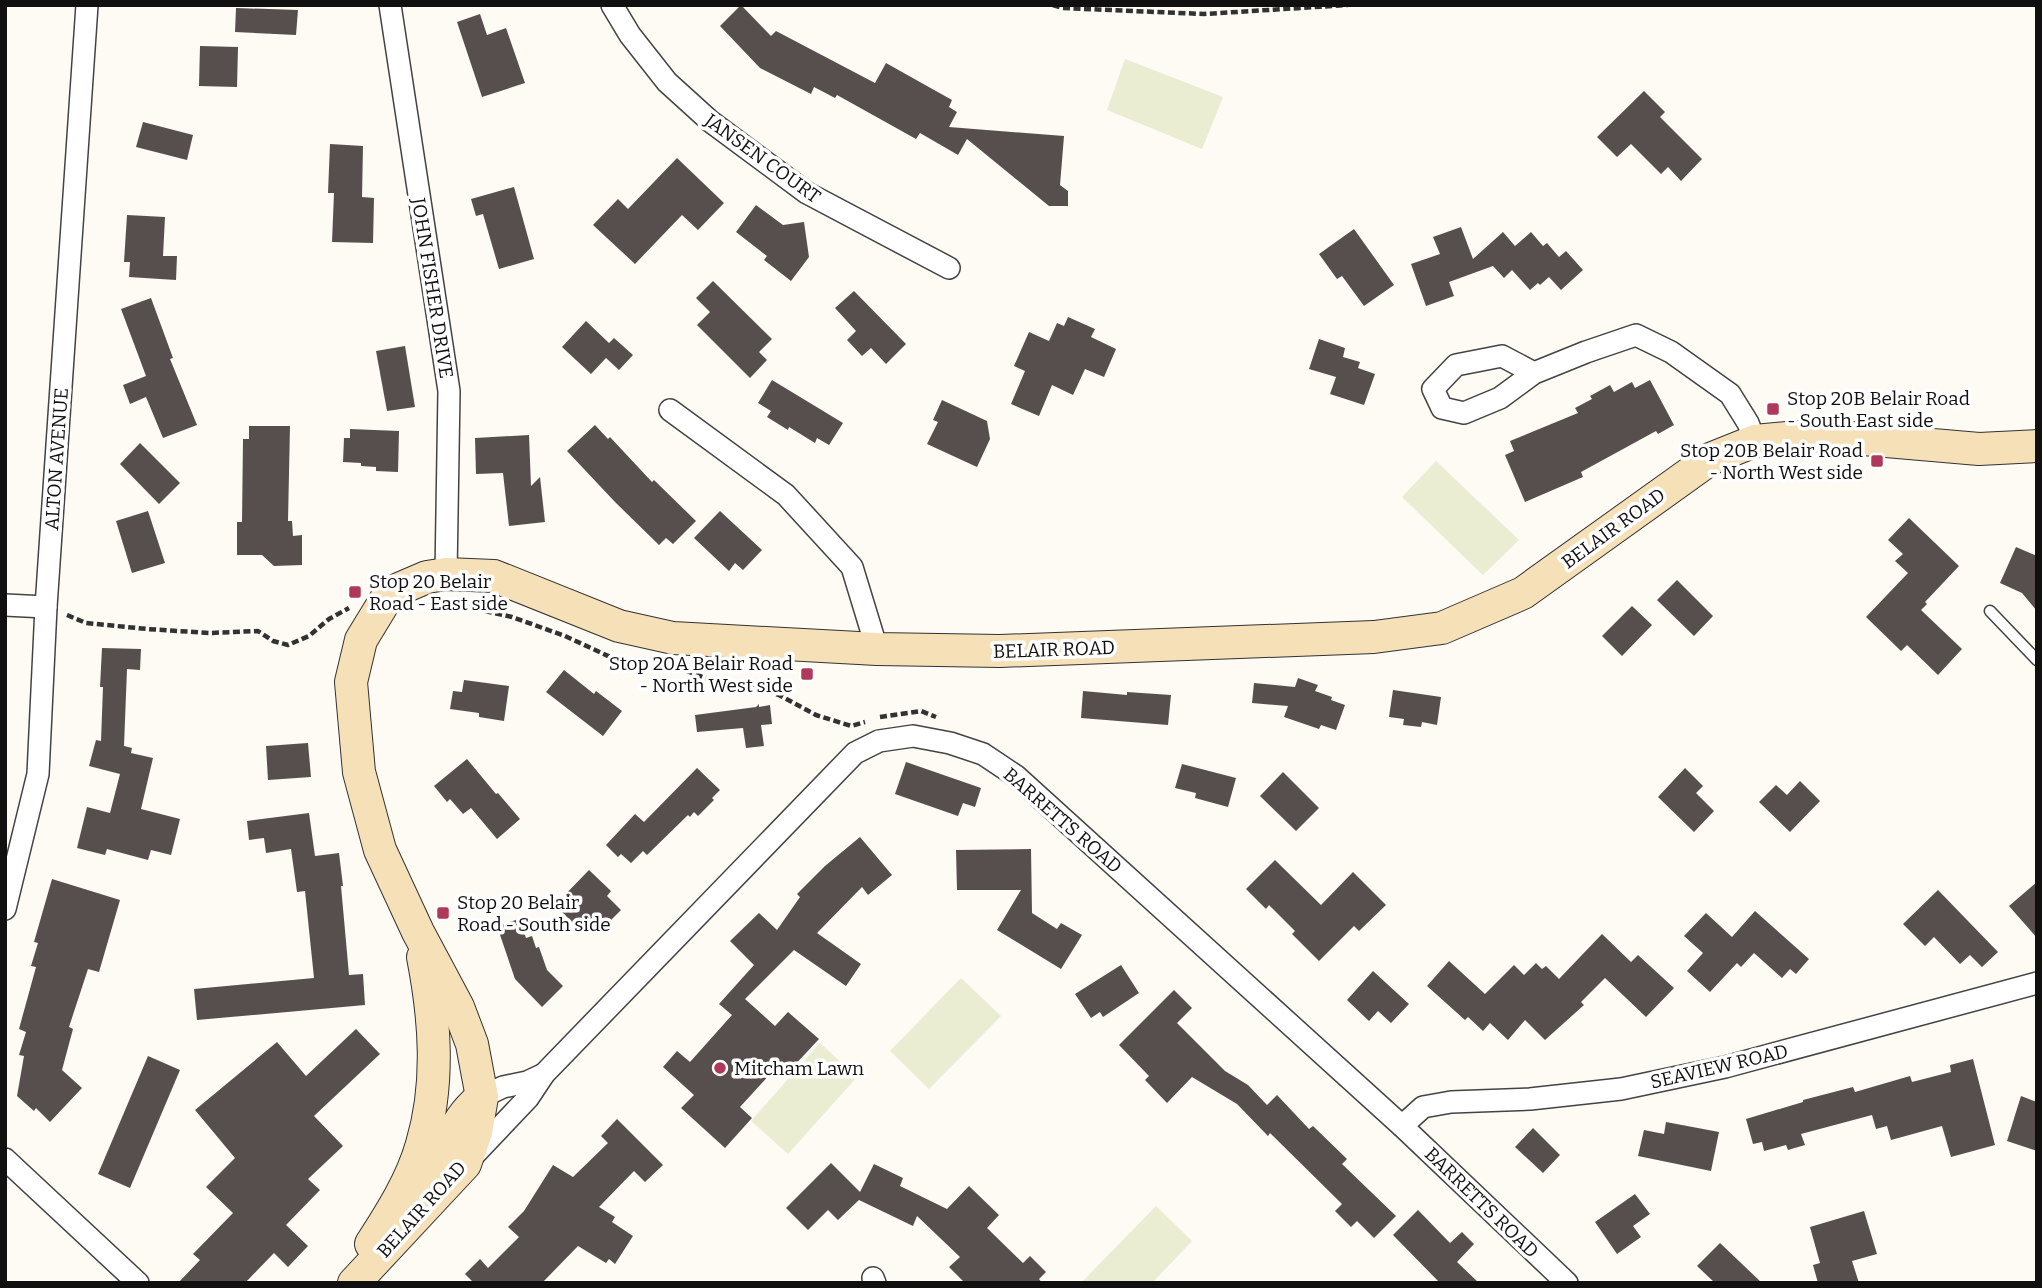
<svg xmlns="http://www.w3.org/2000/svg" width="2042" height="1288" viewBox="0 0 2042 1288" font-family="Bitter,serif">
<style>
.pitch{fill:#eaedd2}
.building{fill:#574f4e}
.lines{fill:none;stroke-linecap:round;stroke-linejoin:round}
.service-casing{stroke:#434343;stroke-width:13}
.minor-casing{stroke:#434343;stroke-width:24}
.secondary-casing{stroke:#323232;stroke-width:34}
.path{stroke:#323232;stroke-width:4.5;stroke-dasharray:7 3.5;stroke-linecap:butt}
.service{stroke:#fff;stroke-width:10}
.minor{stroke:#fff;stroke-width:21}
.secondary{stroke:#f6e0b7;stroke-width:32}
.poi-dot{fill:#b0385a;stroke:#fff;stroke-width:2.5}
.labels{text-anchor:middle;stroke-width:7;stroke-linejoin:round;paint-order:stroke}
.street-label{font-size:19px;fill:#101010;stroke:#fff}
.poi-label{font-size:19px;fill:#101010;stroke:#fff;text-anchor:start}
</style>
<rect width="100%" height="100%" fill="#fefaf4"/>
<g class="pitch">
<polygon points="1125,59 1223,97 1202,149 1107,110"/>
<polygon points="1436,461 1519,540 1483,575 1402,497"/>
<polygon points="961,978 1001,1016 929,1089 890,1051"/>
<polygon points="820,1043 857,1077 788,1154 751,1121"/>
<polygon points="1156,1206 1192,1241 1152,1283 1083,1283 1082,1282"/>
</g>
<g class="building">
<polygon points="741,5 771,36 776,31 875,83 886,63 952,100 949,107 957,112 949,127 1064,136 1060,185 1068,191 1068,206 1049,206 967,139 958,155 920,133 916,139 837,95 835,98 814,87 811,94 760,68 720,26"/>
<polygon points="236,8 298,10 296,35 235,32"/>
<polygon points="480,14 487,35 506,28 525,83 482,97 457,22"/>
<polygon points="200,46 238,47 237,87 199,86"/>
<polygon points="1644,91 1665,112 1660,117 1702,159 1681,181 1668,167 1661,174 1631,144 1617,157 1597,137"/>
<polygon points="143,122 193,135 187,160 136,147"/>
<polygon points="330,144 363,146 362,197 374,198 373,243 332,242 334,193 328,193"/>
<polygon points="677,158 724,203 698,230 682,215 635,264 593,225 618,199 628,209"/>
<polygon points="514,187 534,259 499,269 483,214 476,216 471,199"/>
<polygon points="756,205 783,225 804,222 809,257 791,281 764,260 767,256 736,232"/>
<polygon points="127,215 165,217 163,256 177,256 176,280 129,277 130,262 124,262"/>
<polygon points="1461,227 1473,259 1503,232 1515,246 1531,232 1543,246 1547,243 1559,257 1566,251 1583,270 1561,290 1549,277 1540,285 1538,283 1530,290 1512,270 1504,278 1493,266 1449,282 1454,296 1426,306 1411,264 1440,254 1433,237"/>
<polygon points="1354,229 1394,285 1364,306 1342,276 1337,279 1319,254"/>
<polygon points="713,281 772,339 759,352 767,360 750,378 697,325 710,312 696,298"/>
<polygon points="854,291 906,344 886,364 871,348 862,356 847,340 856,331 835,308"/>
<polygon points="151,298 173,358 170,359 197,425 163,438 146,397 130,404 123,385 146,376 121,309"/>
<polygon points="1068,317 1095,329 1091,337 1116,349 1104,377 1085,369 1073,395 1052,385 1039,416 1011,404 1025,371 1014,366 1029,332 1049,341 1057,323 1064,326"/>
<polygon points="586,321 609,343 614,338 633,355 619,370 606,358 591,374 562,347"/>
<polygon points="1319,339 1345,348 1343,357 1360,362 1358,368 1375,374 1364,405 1330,394 1336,377 1309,369"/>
<polygon points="405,346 415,407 387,411 376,351"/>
<polygon points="772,380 843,423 829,445 817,438 815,443 789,427 788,430 767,417 771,411 758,403"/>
<polygon points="1650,380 1674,425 1658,434 1656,431 1581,472 1583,477 1525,502 1505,455 1514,451 1510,441 1578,413 1575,408 1592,399 1590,396 1610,385 1614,392 1632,382 1635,388"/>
<polygon points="942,400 987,421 990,439 977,467 927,444 938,422 933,420"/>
<polygon points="595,425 608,439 610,437 652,482 654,480 696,521 673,544 666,538 659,545 615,502 567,451"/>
<polygon points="249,426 290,426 288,521 292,521 293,536 302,535 302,565 274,566 262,555 237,555 237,522 242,522 243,439 249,439"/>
<polygon points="350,429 399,431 398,472 376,471 376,467 361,466 361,463 343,462 344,438 350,438"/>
<polygon points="529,435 531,486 540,477 545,522 509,526 503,473 476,474 475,438"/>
<polygon points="140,443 180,483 159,504 120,464"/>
<polygon points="148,511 165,563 132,573 116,521"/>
<polygon points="720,511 762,550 743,570 735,563 729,571 694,538"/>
<polygon points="1909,518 1959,566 1925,602 1927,604 1921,610 1962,649 1938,675 1907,645 1901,651 1866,617 1908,573 1895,561 1903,554 1888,540"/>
<polygon points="2016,547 2037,556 2037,611 2022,593 2000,583"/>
<polygon points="1677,580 1713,616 1694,636 1657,600"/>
<polygon points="1632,606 1652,625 1622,656 1602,636"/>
<polygon points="102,648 141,649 140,670 127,669 124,746 132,748 131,753 153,758 141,809 180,819 171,855 151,850 148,860 107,849 105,855 77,848 87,807 110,813 120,774 89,766 96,740 101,741 103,687 100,687"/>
<polygon points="564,670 594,694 596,691 622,711 603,736 546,692"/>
<polygon points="1298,678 1318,685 1315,691 1332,697 1331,700 1345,705 1336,730 1321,725 1319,729 1284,717 1288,706 1252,703 1254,683 1295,687"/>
<polygon points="464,680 509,686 504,721 479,717 479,713 450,709 453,691 462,692"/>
<polygon points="1393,690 1441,697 1437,725 1422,722 1421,727 1403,725 1404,719 1389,717"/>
<polygon points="1083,691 1127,695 1127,692 1171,695 1168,725 1081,718"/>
<polygon points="759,704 759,707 770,705 772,724 761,725 764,746 746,748 743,728 697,732 695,715 756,707"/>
<polygon points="308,743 311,777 268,780 266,746"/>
<polygon points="467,759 496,794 498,793 520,819 497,839 471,808 463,814 450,799 447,802 434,786"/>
<polygon points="906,762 981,788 975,807 963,803 958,816 895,794"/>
<polygon points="1182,764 1236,778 1228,807 1195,798 1196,793 1175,788"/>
<polygon points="697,768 720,790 712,798 714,800 698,816 694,812 690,817 688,815 647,855 643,851 631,863 621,854 618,857 606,845 635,814 644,822"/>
<polygon points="1685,768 1703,786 1696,793 1714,811 1694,832 1658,797"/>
<polygon points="1283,772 1319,808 1296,831 1260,796"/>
<polygon points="1800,781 1820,801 1790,832 1759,802 1776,785 1787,795"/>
<polygon points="309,813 315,856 339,853 343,886 341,886 349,975 363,974 365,1005 197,1020 194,989 314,978 305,891 297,892 291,849 266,853 264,838 249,840 247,821"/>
<polygon points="860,837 892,875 868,895 862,887 817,933 861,964 846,986 794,950 745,999 775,1026 788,1012 819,1039 791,1069 782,1061 740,1107 752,1118 725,1148 681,1108 694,1095 663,1067 677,1051 690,1062 732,1015 719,1004 754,965 730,941 759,913 777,930 800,897 797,894 825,866"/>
<polygon points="1031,849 1032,913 1057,929 1061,923 1082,935 1061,969 997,930 1021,890 957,890 956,850"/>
<polygon points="1275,860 1321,905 1353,872 1386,905 1359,931 1354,926 1319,961 1292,934 1295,931 1269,905 1266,909 1246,889"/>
<polygon points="589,870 611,891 607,896 621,910 608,923 601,917 584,934 555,905"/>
<polygon points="52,879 120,900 99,972 88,969 69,1027 73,1029 62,1070 82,1088 50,1122 36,1108 34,1111 17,1096 24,1056 19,1055 26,1032 19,1029 36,967 31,966 38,943 34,942"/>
<polygon points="2037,882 2037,938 2009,906"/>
<polygon points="1938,890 1998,952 1982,967 1970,955 1960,964 1934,937 1925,946 1903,924"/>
<polygon points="1755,911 1809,959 1796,974 1790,969 1782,978 1754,953 1741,967 1737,963 1710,992 1687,971 1703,953 1684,936 1706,913 1732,937"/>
<polygon points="519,919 526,938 532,936 536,948 539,947 547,970 563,986 542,1007 515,979 497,926"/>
<polygon points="1602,934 1631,962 1638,955 1674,988 1646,1017 1605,978 1581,1002 1584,1005 1545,1040 1525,1020 1508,1040 1490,1023 1483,1031 1468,1017 1465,1020 1427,986 1449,961 1485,994 1514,965 1524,975 1536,963 1542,969 1546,966 1559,979"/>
<polygon points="1121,965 1139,993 1103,1017 1100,1012 1091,1018 1075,994"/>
<polygon points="1373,971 1409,1004 1391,1023 1378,1011 1369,1021 1347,1000"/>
<polygon points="1174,990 1192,1008 1177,1023 1225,1071 1248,1085 1267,1105 1277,1095 1309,1129 1313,1126 1347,1159 1342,1164 1396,1216 1374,1238 1357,1221 1351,1227 1335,1211 1342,1204 1270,1133 1268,1136 1237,1104 1192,1077 1167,1103 1145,1080 1149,1076 1119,1045"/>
<polygon points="356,1029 380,1054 314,1116 343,1146 308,1179 320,1190 286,1225 308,1246 288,1267 274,1253 245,1283 178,1283 200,1260 193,1254 233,1213 206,1187 235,1158 195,1110 277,1042 306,1076"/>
<polygon points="148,1056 180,1070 130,1188 98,1174"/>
<polygon points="1973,1059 1995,1145 1951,1157 1942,1126 1891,1140 1887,1126 1876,1129 1872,1115 1801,1134 1805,1145 1788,1150 1786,1145 1764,1151 1762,1142 1753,1144 1746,1119 1803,1102 1803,1100 1853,1087 1855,1092 1910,1076 1912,1082 1951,1072 1950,1065"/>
<polygon points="2021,1096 2037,1102 2037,1151 2007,1141"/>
<polygon points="617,1119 663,1165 645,1182 634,1171 599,1207 615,1217 612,1222 633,1236 615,1264 609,1259 606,1263 578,1246 542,1283 474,1283 465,1274 480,1259 488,1268 519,1237 508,1227 524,1211 553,1165 573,1177 608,1143 601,1136"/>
<polygon points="1666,1122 1719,1132 1711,1171 1638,1156 1644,1130 1664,1134"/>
<polygon points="1533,1128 1560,1155 1543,1173 1515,1147"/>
<polygon points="831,1163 860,1192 874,1164 903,1178 900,1186 947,1209 969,1186 999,1215 987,1228 1023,1263 1030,1256 1046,1272 1039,1279 1042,1283 965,1283 949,1267 960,1257 917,1216 913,1226 859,1200 838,1220 828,1210 808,1230 786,1208"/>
<polygon points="1635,1194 1650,1214 1633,1226 1641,1237 1617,1254 1595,1222"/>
<polygon points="1418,1210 1450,1243 1462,1232 1474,1244 1457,1262 1479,1283 1440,1283 1393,1235"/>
<polygon points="1864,1211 1877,1254 1852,1261 1859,1283 1818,1283 1813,1265 1820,1263 1810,1227"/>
<polygon points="1720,1243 1762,1283 1715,1283 1697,1266"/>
</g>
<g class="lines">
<g class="service-casing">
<polyline id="service" points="1990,611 2037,660"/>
</g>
<g class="minor-casing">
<g id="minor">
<polyline points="390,5 449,391 446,574"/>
<polyline points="612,5 630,35 667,82 710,121 807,193 949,268"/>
<polyline points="1534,373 1502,356 1456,365 1433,389 1442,408 1464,413 1500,398 1534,373 1586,352 1636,335 1671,352 1730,394 1748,423 1755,441"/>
<polyline points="670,410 786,495 852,567 877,649"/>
<polyline points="5,605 46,607"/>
<polyline points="5,909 38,774 46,607 87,5"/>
<polyline points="482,1097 503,1087 527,1082 544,1074"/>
<polyline points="1402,1126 1423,1107 1451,1102 1530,1099 1621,1089 1725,1067 2037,983"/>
<polyline points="472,1157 528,1098 544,1074 855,753 879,741 913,736 950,743 983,754 1016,776 1402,1126 1567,1283"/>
<polyline points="5,1159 138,1283"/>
<polyline points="873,1278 875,1283"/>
</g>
</g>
<g class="secondary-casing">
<g id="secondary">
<path d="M417,1189C423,1183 431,1177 436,1169C451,1143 452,1125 475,1103"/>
<path d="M371,1244C391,1213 412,1180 422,1144C440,1083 435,1019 423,957"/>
<polyline points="354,1283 465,1164 476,1132 482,1097 472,1044 458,1007 418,932 380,850 359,772 351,682 361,640 386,599 399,589 427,577 446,574 494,576 619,626 673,638 877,649 1000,651 1374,637 1442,628 1523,593 1710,459 1755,441 1817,435 1979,449 2037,446"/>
</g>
</g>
<g class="path">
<polyline points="1053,5 1062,8 1204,14 1348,5"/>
<polyline points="444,602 512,617 565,636 619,661 677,668"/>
<polyline points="67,615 86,623 147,629 209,633 258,631 273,641 288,645 309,636 329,619 349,608"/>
<polyline points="676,667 713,681 754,685 781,696 816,715 851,726 865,722"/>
<polyline points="880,717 921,711 936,717"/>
</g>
<use href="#service" class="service"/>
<use href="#minor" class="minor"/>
<use href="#secondary" class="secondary"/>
</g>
<g class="poi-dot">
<rect x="1766" y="402" width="14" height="14" rx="3.5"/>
<rect x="1870" y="454" width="14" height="14" rx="3.5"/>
<rect x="348" y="585" width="14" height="14" rx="3.5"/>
<rect x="800" y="667" width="14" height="14" rx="3.5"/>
<rect x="436" y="906" width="14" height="14" rx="3.5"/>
<circle cx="720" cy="1068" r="7"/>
</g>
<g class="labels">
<g class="street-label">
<text transform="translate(763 158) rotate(36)" y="7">JANSEN COURT</text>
<text transform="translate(433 288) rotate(81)" y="7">JOHN FISHER DRIVE</text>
<text transform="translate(56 459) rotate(-86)" y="7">ALTON AVENUE</text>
<text transform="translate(1613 528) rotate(-36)" y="7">BELAIR ROAD</text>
<text transform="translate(1054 649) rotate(-2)" y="7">BELAIR ROAD</text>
<text transform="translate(1063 820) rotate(41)" y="7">BARRETTS ROAD</text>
<text transform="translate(1719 1066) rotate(-13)" y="7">SEAVIEW ROAD</text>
<text transform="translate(1482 1202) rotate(44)" y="7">BARRETTS ROAD</text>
<text transform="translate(421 1209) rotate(-48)" y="7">BELAIR ROAD</text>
</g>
<g class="poi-label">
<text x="1787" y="405">Stop 20B Belair Road<tspan x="1787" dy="22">- South East side</tspan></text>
<text x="1863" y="457" text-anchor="end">Stop 20B Belair Road<tspan x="1863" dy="22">- North West side</tspan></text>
<text x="369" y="588">Stop 20 Belair<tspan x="369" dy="22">Road - East side</tspan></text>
<text x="793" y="670" text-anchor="end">Stop 20A Belair Road<tspan x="793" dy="22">- North West side</tspan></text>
<text x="457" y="909">Stop 20 Belair<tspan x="457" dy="22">Road - South side</tspan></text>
<text x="734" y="1075">Mitcham Lawn</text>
</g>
</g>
<rect width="2042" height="1288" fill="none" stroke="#101010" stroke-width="14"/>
</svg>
